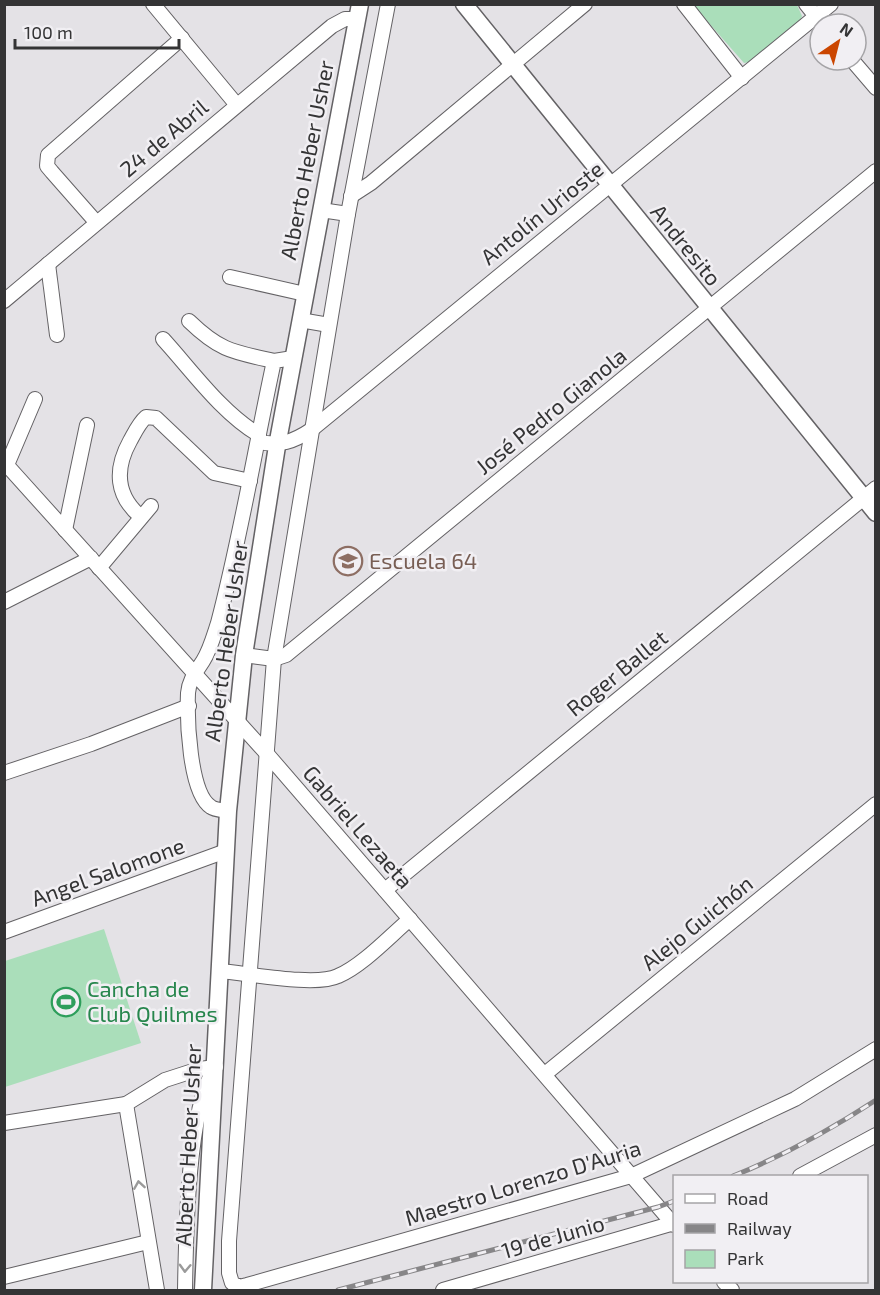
<svg xmlns="http://www.w3.org/2000/svg" width="880" height="1295" viewBox="0 0 880 1295" font-family="'Exo 2',sans-serif">
<style>
.green{fill:#aadeba}
.lines{fill:none;stroke-linecap:round;stroke-linejoin:round}
.minor-casing{stroke:#646265;stroke-width:16}
.tertiary-casing{stroke:#646265;stroke-width:19}
.minor{stroke:#fff;stroke-width:14}
.tertiary{stroke:#fff;stroke-width:16}
.rail-casing{stroke:#878688;stroke-width:5}
.rail{stroke:#f1eff3;stroke-width:3;stroke-dasharray:9;stroke-linecap:butt}
.oneway{stroke:#9a9a9a}
.labels{text-anchor:middle;stroke-width:5;stroke-linejoin:round;paint-order:stroke}
.street-label{font-size:22px;fill:#343435;stroke:#f1eff3}
.education-label{font-size:22px;fill:#785e54;stroke:#f1eff3;text-anchor:start}
.leisure-label{font-size:22px;fill:#27864d;stroke:#f1eff3;text-anchor:start}
</style>
<rect width="100%" height="100%" fill="#e4e2e6"/>
<g class="green">
<polygon points="693,5 797,5 802,16 800,21 749,62 744,63"/>
<polygon points="104,929 141,1043 5,1087 5,961"/>
</g>
<g class="lines">
<g class="minor-casing">
<g id="minor">
<polyline points="153,4 236,104"/>
<polyline points="388,4 348,214 274,659 229,1241 229,1273 232,1283 239,1287 247,1285 631,1176 795,1099 876,1049"/>
<polyline points="684,4 742,78"/>
<polyline points="806,4 822,24"/>
<polyline points="852,60 876,88"/>
<polyline points="351,196 371,183 585,4"/>
<polyline points="321,210 348,214"/>
<polyline points="96,222 52,172 47,166 48,155 182,38"/>
<polyline points="48,264 57,335"/>
<polyline points="230,277 305,294"/>
<polyline points="4,301 332,26 345,19 357,19"/>
<polyline points="300,320 329,325"/>
<path d="M189,321C220,351 233,352 274,361"/>
<path d="M163,339C193,372 221,412 259,435"/>
<path d="M259,442C280,446 293,442 311,430L831,4"/>
<polyline points="4,462 268,755 674,1225"/>
<polyline points="7,465 35,399"/>
<path d="M141,517C116,496 114,470 130,441C135,432 139,423 146,417L156,418L214,473L250,481"/>
<polyline points="65,530 87,425"/>
<polyline points="99,568 151,506"/>
<polyline points="4,602 91,558"/>
<polyline points="244,655 274,659 286,655 876,171"/>
<polyline points="4,773 91,744 189,706"/>
<path d="M228,811C223,810 215,810 211,807C189,793 187,717 188,693C189,680 196,672 203,661C210,650 214,635 218,623C241,536 255,448 274,361L293,358"/>
<polyline points="385,890 876,488"/>
<polyline points="4,932 226,851"/>
<path d="M219,971C247,973 315,987 338,976C362,966 390,936 410,919"/>
<polyline points="545,1074 876,804"/>
<polyline points="126,1104 157,1290"/>
<polyline points="4,1123 126,1104 165,1080 199,1069 216,1067"/>
<polyline points="800,1176 876,1135"/>
<polyline points="4,1277 148,1242"/>
<polyline points="724,1282 732,1290"/>
<path d="M185,1290C186,1237 187,1115 213,1071"/>
<polyline points="443,1290 674,1223"/>
</g>
</g>
<g class="tertiary-casing">
<g id="tertiary">
<polyline points="464,4 876,513"/>
<polyline points="203,1290 228,811 244,655 277,446 360,4"/>
</g>
</g>
<use href="#minor" class="minor"/>
<use href="#tertiary" class="tertiary"/>
<g class="rail-casing">
<g id="rail">
<path d="M733,1176C783,1156 830,1130 876,1100"/>
<polyline points="338,1290 658,1207 674,1201"/>
</g>
</g>
<use href="#rail" class="rail"/>
</g>
<defs><path id="oneway-chevron" d="M-2-3.5L2.5 0L-2 3.5" fill="none" stroke-width="1.6" stroke-linecap="round" stroke-linejoin="round" transform="scale(1.5)"/></defs>
<g class="oneway">
<use href="#oneway-chevron" transform="translate(139 1185) rotate(-99)"/>
<use href="#oneway-chevron" transform="translate(185 1268) rotate(92)"/>
</g>
<defs>
<g id="school-ring" transform="scale(1.5)"><circle r="9.5" fill="#f1eff3" stroke="#8d6e63" stroke-width="1.5"/><path d="M0-5L7-2L0 1L-7-2ZM-4 1L0 2.5L4 1V4Q0 6-4 4Z" fill="#8d6e63"/></g>
<g id="stadium-ring" transform="scale(1.5)"><circle r="9.5" fill="#f1eff3" stroke="#2e9e5b" stroke-width="1.5"/><path d="M0-5a6.5 5 0 1 0 0 10a6.5 5 0 1 0 0-10ZM-3.5-1.8h7v3.6h-7Z" fill="#2e9e5b"/></g>
</defs>
<g fill-rule="evenodd">
<use href="#school-ring" x="348" y="561"/>
<use href="#stadium-ring" x="66" y="1002"/>
</g>
<g class="labels">
<g class="street-label">
<text transform="translate(164 138) rotate(-40)" y="8">24 de Abril</text>
<text transform="translate(307 160) rotate(-79)" y="8">Alberto Heber Usher</text>
<text transform="translate(542 213) rotate(-39)" y="8">Antolín Urioste</text>
<text transform="translate(686 245) rotate(51)" y="8">Andresito</text>
<text transform="translate(551 411) rotate(-39)" y="8">José Pedro Gianola</text>
<text transform="translate(226 641) rotate(-82)" y="8">Alberto Heber Usher</text>
<text transform="translate(617 673) rotate(-39)" y="8">Roger Ballet</text>
<text transform="translate(358 827) rotate(49)" y="8">Gabriel Lezaeta</text>
<text transform="translate(108 872) rotate(-20)" y="8">Angel Salomone</text>
<text transform="translate(697 923) rotate(-39)" y="8">Alejo Guichón</text>
<text transform="translate(188 1145) rotate(-87)" y="8">Alberto Heber Usher</text>
<text transform="translate(523 1183) rotate(-17)" y="8">Maestro Lorenzo D'Auria</text>
<text transform="translate(553 1237) rotate(-16)" y="8">19 de Junio</text>
</g>
<g class="education-label">
<text x="369" y="569">Escuela 64</text>
</g>
<g class="leisure-label">
<text x="87" y="997">Cancha de<tspan x="87" dy="25">Club Quilmes</tspan></text>
</g>
</g>
<rect width="880" height="1295" fill="none" stroke="#343435" stroke-width="12"/>
<rect x="673" y="1175" width="195" height="108" fill="#f1eff3" stroke="#a5a4a7" stroke-width="1.5"/>
<rect x="685" y="1194" width="30" height="9" fill="#ffffff" stroke="#a5a4a7" stroke-width="1.5"/>
<text x="727" y="1205" font-size="18" fill="#343435">Road</text>
<rect x="685" y="1224" width="30" height="9" fill="#878688" stroke="#a5a4a7" stroke-width="1.5"/>
<text x="727" y="1235" font-size="18" fill="#343435">Railway</text>
<rect x="685" y="1250" width="30" height="18" fill="#aadeba" stroke="#a5a4a7" stroke-width="1.5"/>
<text x="727" y="1265" font-size="18" fill="#343435">Park</text>
<g transform="translate(838 42) rotate(35)"><circle r="28" fill="#f1eff3" stroke="#a5a4a7" stroke-width="1.5"/>
<path d="M0-4.5L10 22L0 15L-10 22Z" fill="#cb4600"/>
<text y="-9" font-size="16" font-weight="bold" text-anchor="middle" fill="#343435">N</text>
</g>
<path d="M15 39v9h164v-9" fill="none" stroke="#343435" stroke-width="3"/>
<text x="24" y="39" font-size="18" fill="#343435" stroke="#f1eff3" stroke-width="4.5" paint-order="stroke">100 m</text>
</svg>
